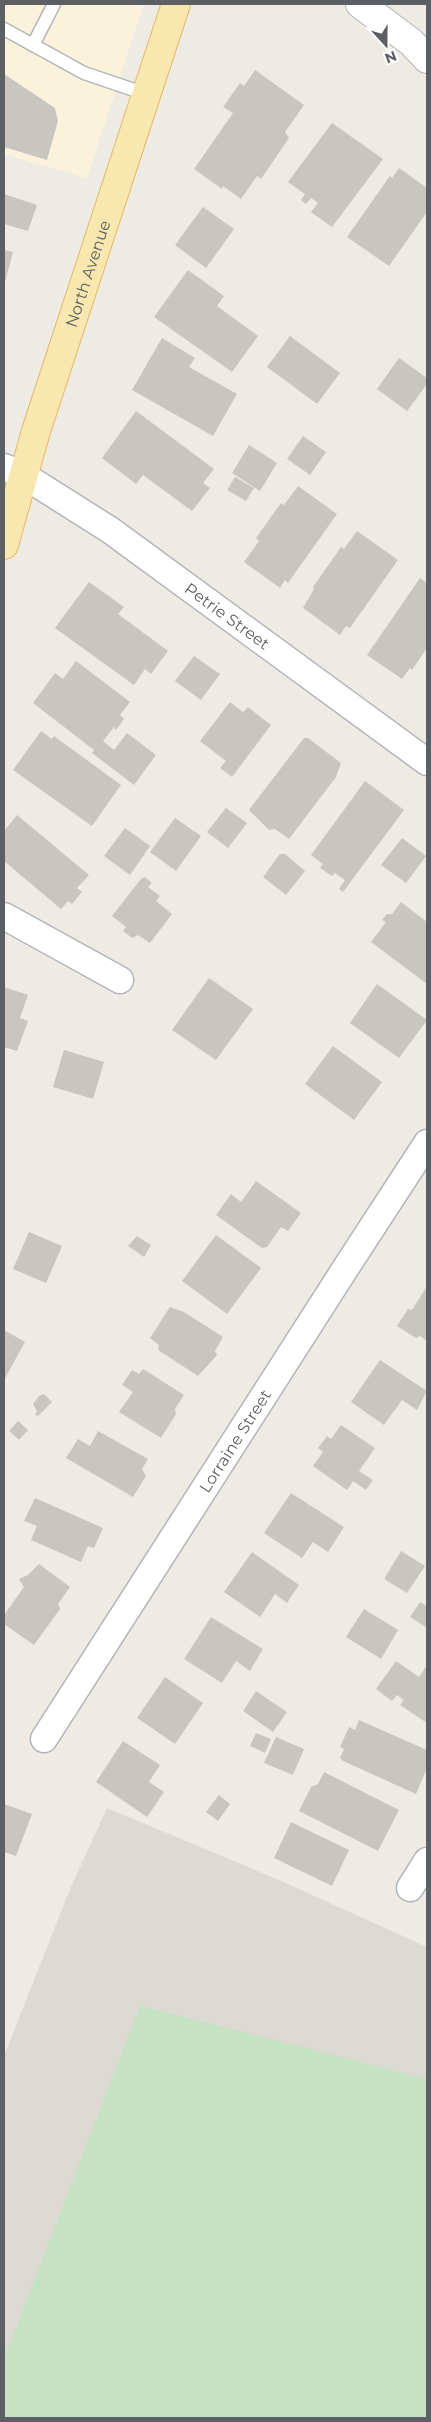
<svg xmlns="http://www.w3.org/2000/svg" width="431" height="2422" viewBox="0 0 431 2422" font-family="Montserrat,sans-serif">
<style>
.commercial{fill:#fbf2dc}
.education{fill:#dddad3}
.green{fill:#c5e3c3}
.building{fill:#c9c6c2}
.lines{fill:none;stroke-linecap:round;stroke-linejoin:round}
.lane-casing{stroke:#b2b5b8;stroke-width:15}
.street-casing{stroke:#b2b5b8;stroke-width:29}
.secondary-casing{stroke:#b1b4b8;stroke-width:30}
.primary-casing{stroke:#e6b965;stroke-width:30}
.lane{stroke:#fff;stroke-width:12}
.street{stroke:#fff;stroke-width:26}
.secondary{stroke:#fff;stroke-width:28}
.primary{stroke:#f8e7af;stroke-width:28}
.labels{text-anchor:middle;stroke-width:4;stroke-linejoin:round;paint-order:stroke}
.street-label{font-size:16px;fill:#5c6064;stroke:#fff}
</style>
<rect width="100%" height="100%" fill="#eeebe5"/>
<polygon class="commercial" points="4,4 144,4 87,178 4,154"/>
<polygon class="education" points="107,1808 279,1880 427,1947 427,2418 4,2418 4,2056 70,1889"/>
<polygon class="green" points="140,2006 427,2079 427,2418 4,2418 4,2359"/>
<g class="building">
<polygon points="255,70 304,105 285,132 289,138 261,179 257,176 241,199 223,186 222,189 194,169 233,113 223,107 240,83 244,86"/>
<polygon points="4,74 55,108 58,121 47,160 4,147"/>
<polygon points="332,123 383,159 332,227 311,212 318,203 311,198 306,204 301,200 305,194 288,182"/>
<polygon points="399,168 427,188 427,212 389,266 347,237 390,176 392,178"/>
<polygon points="4,194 37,205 28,231 4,224"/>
<polygon points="203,207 234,229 206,268 175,245"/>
<polygon points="4,250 13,252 4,286"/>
<polygon points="188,270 224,296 217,306 258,336 232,372 154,317"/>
<polygon points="290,336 340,373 317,404 267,367"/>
<polygon points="162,338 195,358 189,367 237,394 213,436 132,390"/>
<polygon points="399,358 427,378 427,384 407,411 377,389"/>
<polygon points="136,411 214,469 203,483 210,488 192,511 143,475 136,484 102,458"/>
<polygon points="303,436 326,452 310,475 287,459"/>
<polygon points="249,445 277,463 260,491 232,473"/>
<polygon points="235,477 254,488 246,501 227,490"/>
<polygon points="298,486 337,514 288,583 285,580 280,588 244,562 259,541 256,538 281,503 284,505"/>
<polygon points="357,531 398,560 350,628 346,626 340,635 303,608 314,589 313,587 341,547 344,549"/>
<polygon points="420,578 427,583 427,648 412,670 410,668 402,679 367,655"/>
<polygon points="89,582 124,607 118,614 168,651 151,674 145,669 134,685 55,628"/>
<polygon points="194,656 220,674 201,700 175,681"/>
<polygon points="76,661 130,702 120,715 124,719 116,730 114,727 103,741 114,750 127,733 156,755 134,785 92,753 94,750 33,703 55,673 63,679"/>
<polygon points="230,702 243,712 248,707 271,725 232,777 220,768 226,761 200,741"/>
<polygon points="41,731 52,739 54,736 121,785 92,826 13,770"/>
<polygon points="304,738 308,738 341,763 336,777 289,839 275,829 269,830 249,810"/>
<polygon points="365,781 404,810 343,892 339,889 345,880 335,873 332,876 320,868 323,864 311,855"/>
<polygon points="226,808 247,823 228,848 207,832"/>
<polygon points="17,815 89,875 77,888 82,892 72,904 68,901 61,909 4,861 4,831"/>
<polygon points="175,818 201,836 176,871 150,852"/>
<polygon points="125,828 150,846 130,875 104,856"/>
<polygon points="402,838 426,856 406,883 381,865"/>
<polygon points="280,854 285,854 305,871 286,895 263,877"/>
<polygon points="145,877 152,883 148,887 160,896 156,901 172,914 150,943 138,935 132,938 123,931 126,927 112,916 141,879"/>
<polygon points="401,902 427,922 427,984 371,942 386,922 382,920 387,914 392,914"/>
<polygon points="209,978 253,1009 216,1060 172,1030"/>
<polygon points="377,984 427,1020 399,1058 350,1023"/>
<polygon points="4,987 28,995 20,1018 28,1021 17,1051 4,1047"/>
<polygon points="333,1046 382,1082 354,1120 305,1084"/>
<polygon points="64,1050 104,1062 93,1099 53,1087"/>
<polygon points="256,1181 301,1213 288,1231 281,1227 267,1247 262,1248 216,1215 231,1194 241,1202"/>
<polygon points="29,1232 62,1246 46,1283 13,1269"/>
<polygon points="216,1235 261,1268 227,1314 182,1281"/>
<polygon points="137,1236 151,1245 144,1257 128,1246"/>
<polygon points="427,1286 427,1341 420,1336 416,1338 397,1326 408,1309 412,1310"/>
<polygon points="170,1307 184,1312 223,1337 215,1351 217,1355 198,1376 158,1350 159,1345 150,1338"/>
<polygon points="4,1330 25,1342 4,1380"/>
<polygon points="380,1360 427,1391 417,1410 402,1400 384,1425 351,1402"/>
<polygon points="143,1369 184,1395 175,1409 176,1414 161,1438 119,1412 133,1392 122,1385 132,1370 139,1374"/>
<polygon points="44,1394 52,1402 38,1416 35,1415 37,1411 33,1404 39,1396"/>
<polygon points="18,1421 28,1430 19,1440 9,1431"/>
<polygon points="341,1425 375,1448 359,1471 373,1480 366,1490 353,1481 347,1490 313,1466 323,1452 318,1448 327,1436 331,1439"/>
<polygon points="98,1431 148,1459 142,1469 146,1476 133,1497 66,1458 78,1439 90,1446"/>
<polygon points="291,1493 344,1527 328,1552 313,1542 302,1558 264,1533"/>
<polygon points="35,1498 103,1528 94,1548 88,1546 81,1562 31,1540 37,1526 24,1521"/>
<polygon points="401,1551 425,1566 407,1593 384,1579"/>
<polygon points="252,1552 299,1585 287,1603 275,1594 260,1617 224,1592"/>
<polygon points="39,1564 70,1587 58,1604 60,1609 34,1645 4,1624 4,1615 24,1587 19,1579 28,1575"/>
<polygon points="420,1602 427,1606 427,1628 410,1617"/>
<polygon points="364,1609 398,1630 381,1659 346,1637"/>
<polygon points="211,1617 263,1649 250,1671 236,1661 222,1683 184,1659"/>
<polygon points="396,1661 419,1677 427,1665 427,1723 400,1705 404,1700 397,1695 392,1701 376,1689"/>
<polygon points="165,1677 203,1703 175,1744 137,1718"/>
<polygon points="256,1691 287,1712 273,1732 243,1711"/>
<polygon points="359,1720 427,1750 427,1768 416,1794 343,1761 340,1758 344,1749 340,1747 349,1727 355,1730"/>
<polygon points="256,1733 271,1739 265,1753 250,1746"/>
<polygon points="276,1737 304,1749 293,1775 264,1763"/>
<polygon points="123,1741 160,1765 149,1782 164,1792 147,1817 96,1782"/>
<polygon points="324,1772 399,1810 378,1851 299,1811 311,1787 318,1784"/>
<polygon points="219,1795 230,1804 218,1821 206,1812"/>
<polygon points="4,1804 32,1814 16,1856 4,1852"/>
<polygon points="291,1822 349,1850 332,1886 274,1858"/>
</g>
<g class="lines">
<g class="lane-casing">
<g id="lane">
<polyline points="4,29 84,73 146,94"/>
<polyline points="33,45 54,4"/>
</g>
</g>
<g class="street-casing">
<g id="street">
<path id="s1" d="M4,467L23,475L110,530L427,762"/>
<polyline points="4,916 120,980"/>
<path id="s2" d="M44,1739L345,1269L427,1143"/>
<polyline points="410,1888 427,1861"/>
</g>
</g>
<g class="secondary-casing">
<polyline id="secondary" points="360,4 411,42 427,59"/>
</g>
<g class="primary-casing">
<g id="primary">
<path id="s3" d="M4,545L36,431L176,4"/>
</g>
</g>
<use href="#lane" class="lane"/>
<use href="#street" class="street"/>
<use href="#secondary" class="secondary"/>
<use href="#primary" class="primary"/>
</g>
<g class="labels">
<g class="street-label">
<text dy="6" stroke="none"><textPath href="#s3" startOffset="284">North Avenue</textPath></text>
<text dy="6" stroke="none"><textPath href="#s1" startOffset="269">Petrie Street</textPath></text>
<text dy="6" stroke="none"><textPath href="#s2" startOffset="354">Lorraine Street</textPath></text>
</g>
</g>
<rect width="431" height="2422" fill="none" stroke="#5c6064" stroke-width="10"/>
<g transform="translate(386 45) rotate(159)" stroke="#ffffff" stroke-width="4" paint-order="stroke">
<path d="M0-4L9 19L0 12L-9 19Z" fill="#5c6064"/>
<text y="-8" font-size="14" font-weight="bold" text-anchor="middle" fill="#5c6064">N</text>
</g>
</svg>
